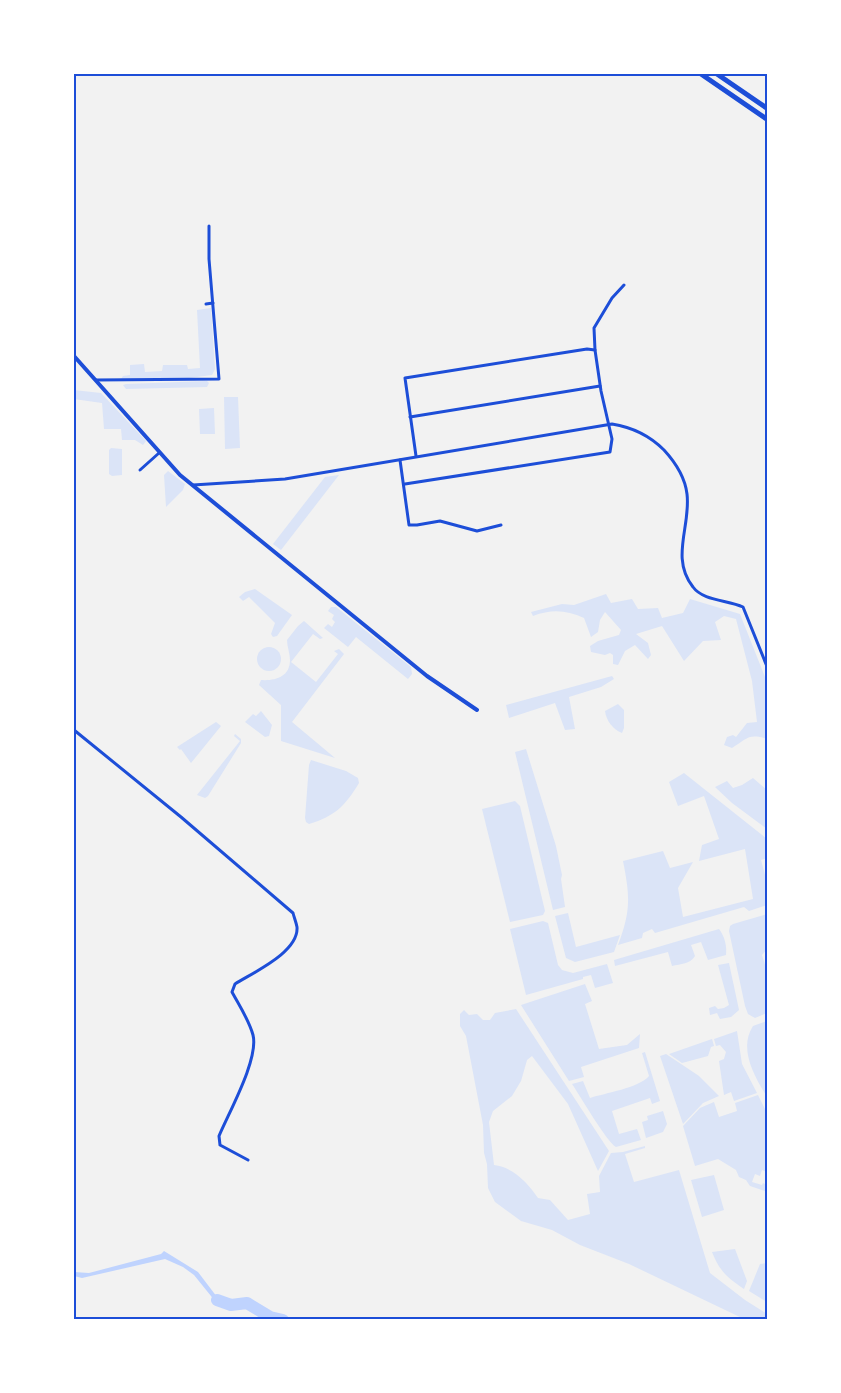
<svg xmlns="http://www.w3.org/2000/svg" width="841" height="1393" viewBox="0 0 841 1393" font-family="'Titillium Web',sans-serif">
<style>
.green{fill:#dbe4f7}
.water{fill:#bfd3fe}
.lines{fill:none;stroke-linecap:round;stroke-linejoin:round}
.river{stroke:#bfd3fe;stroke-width:12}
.minor{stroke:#1d4ed8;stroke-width:3}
.tertiary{stroke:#1d4ed8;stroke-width:4}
.trunk{stroke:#1d4ed8;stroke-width:5}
.neatline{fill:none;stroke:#1d4ed8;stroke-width:2}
</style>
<rect width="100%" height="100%" fill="#f2f2f2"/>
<g class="green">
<polygon points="211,308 215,369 212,375 189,378 121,379 123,376 130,375 130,365 144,364 145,372 162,371 163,365 187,365 188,369 200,368 197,310"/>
<polygon points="207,381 209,383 207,387 126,389 123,385 126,384"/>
<polygon points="74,390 101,393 146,441 143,445 135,440 122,440 121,429 104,429 102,403 74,399"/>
<polygon points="224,397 238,397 240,448 225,449"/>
<polygon points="214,408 215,434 200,434 199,409"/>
<polygon points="111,448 122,449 122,475 112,476 109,474 109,450"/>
<polygon points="168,471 185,484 183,490 166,507 164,475"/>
<polygon points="339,475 281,550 273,544 325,477"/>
<polygon points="255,589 292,615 277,636 273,637 271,634 275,623 249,597 243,601 239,597 245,592"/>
<path d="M606,594L611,603L632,599L638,609L658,608L662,618L683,613L690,599L740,614L767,682V739C748,733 747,739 732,748L724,745L727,737L733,735L736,737L747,723L757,722L752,681L736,619L724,616L715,622L721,640L703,641L684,661L662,626L636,634L648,643L651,655L648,659L635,645L625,651L618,665L613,664V655L610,653L605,655L591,652L590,646L598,641L619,635L621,630L605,612L600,620L598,632L591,637L584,618C566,610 552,609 533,616L531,612L562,604L574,605Z"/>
<polygon points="331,607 336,607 411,667 412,674 408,679 356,637 348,647 324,628 328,624 332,627 335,622 332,619 334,615 328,611"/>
<path d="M304,621L323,638L320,639L313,634L291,662L316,682L338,654L334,651L339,649L344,654L292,722L335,758L281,741V705L259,685L261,680C275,681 290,677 290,660C290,653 287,647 287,640L298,626Z"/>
<circle cx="269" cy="659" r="12"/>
<polygon points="612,676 614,679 601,687 569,697 575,729 565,730 555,703 509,718 506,705"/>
<path d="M618,704L624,710V728L622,733C613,730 606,720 605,711Z"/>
<polygon points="261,711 272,725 269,736 265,737 245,722 253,714 256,716"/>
<polygon points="216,722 221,726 191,763 181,749 180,750 177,747"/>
<polygon points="235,734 241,739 241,743 208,796 205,798 197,795 240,741 234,736"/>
<polygon points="526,749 556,846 562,875 561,879 565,907 553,910 515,752"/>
<path d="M311,760L346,771L358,778L359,783C345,806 335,816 309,824L306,822L305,818L309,765Z"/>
<path d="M684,773L767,839V858L761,860L767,882V905L749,911L744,907L655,933L652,929L643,933L642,938L618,945C631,911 630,896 623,861L663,851L670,868L693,862L678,888L683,917L753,899L745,849L699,861L702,845L719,839L704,796L678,806L669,782Z"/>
<polygon points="753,778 767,790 767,829 732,803 715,787 727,781 733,788 742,785"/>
<polygon points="515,801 520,806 545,911 543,915 510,922 482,809"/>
<polygon points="568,913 576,947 620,935 614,952 575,962 566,958 555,916"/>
<polygon points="767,914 767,949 762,955 767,971 765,985 767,991 767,1013 755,1018 748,1014 745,1006 729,931 730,926 733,924"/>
<polygon points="543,921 548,923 558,965 562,970 573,973 607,964 613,983 595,988 591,975 583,977 583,979 526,995 510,929"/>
<path d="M719,929C725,937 727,946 726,955L708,960L701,942L691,945L695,956C690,964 681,964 672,966L668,952L615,966L614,960Z"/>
<polygon points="729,963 739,1010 731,1017 720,1019 717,1013 710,1015 709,1008 715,1006 718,1009 724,1008 729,1005 718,965"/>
<polygon points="585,984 592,1001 585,1004 599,1049 627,1045 640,1034 639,1048 581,1067 584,1077 569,1081 521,1005"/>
<path d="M516,1009L609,1151L598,1171L568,1104L532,1056L527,1060L521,1081L512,1096L493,1111L489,1122L494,1165C513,1167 528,1183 538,1198L550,1200L568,1220L590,1214L587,1194L600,1192L599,1176L611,1153L623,1152L645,1146V1148L625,1154L634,1182L679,1170L710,1273L745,1300L767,1314V1319H744L629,1264L580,1245L552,1230L521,1221L495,1202L488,1188L487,1164L484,1153L483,1125L466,1036L460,1026V1014L464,1010L469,1015L477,1014L483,1020H490L495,1013Z"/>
<path d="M767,1021H768L767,1097C755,1077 738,1049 753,1026Z"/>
<polygon points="737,1031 742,1064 757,1093 734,1101 731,1092 724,1095 719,1061 724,1059 726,1052 720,1045 716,1046 714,1039"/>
<polygon points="712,1039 714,1046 711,1047 708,1056 682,1063 669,1054"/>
<path d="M645,1052L660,1101L652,1104L650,1098L612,1111L619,1134L637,1129L641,1140L616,1147C606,1141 581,1097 572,1084L583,1081L590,1098C605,1093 639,1088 649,1076L642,1053Z"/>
<polygon points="666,1054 699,1076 719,1096 703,1103 683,1124 660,1056"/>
<polygon points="758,1095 767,1113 767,1172 762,1170 760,1176 755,1174 752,1182 762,1185 763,1183 767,1185 765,1191 750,1186 746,1180 739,1177 736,1170 718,1159 695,1166 683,1126 700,1108 714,1102 719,1117 737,1111 735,1103"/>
<polygon points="663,1111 667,1124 663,1132 646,1138 642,1122 648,1120 647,1116"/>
<polygon points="714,1175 724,1210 702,1217 691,1180"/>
<path d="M735,1249L747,1281L744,1289C727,1277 720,1272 712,1252Z"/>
<polygon points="767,1263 768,1263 767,1302 749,1291 760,1264"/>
</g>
<polygon class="water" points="164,1251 198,1272 217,1297 230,1302 247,1301 271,1315 288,1319 275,1319 265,1317 247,1304 229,1305 215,1301 194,1275 183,1267 165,1259 82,1278 74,1276 74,1272 89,1273 161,1254"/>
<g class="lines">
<polyline class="river" points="217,1300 231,1305 247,1303 270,1317 283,1320"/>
<g class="minor">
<polyline points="206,304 213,303"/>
<polyline points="96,380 219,379 209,259 209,226"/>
<polyline points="410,417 600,386"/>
<polyline points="416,456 405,378 587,349 595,350"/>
<polyline points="400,460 409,525 417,525 440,521 477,531 501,525"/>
<polyline points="140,470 159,453"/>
<polyline points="405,484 610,452 612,439 601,391 595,350 594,328 612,298 624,285"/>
<path d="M193,485L285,479L612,424C631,427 650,436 664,450C675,462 685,477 687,494C691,526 670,558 693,587C703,601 728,600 743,607L768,669"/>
<path d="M74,730L181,817L293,913C294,917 296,922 297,927C299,952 254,972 235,984L232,992C239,1005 249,1020 253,1035C259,1059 229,1112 219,1136L220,1145L248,1160"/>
</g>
<polyline class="tertiary" points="74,356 180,475 427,676 477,710"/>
<g class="trunk">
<polyline points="701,74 768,120"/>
<polyline points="717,74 768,109"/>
</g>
</g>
<rect width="841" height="1393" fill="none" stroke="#ffffff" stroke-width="150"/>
<rect x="75" y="75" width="691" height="1243" class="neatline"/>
</svg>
